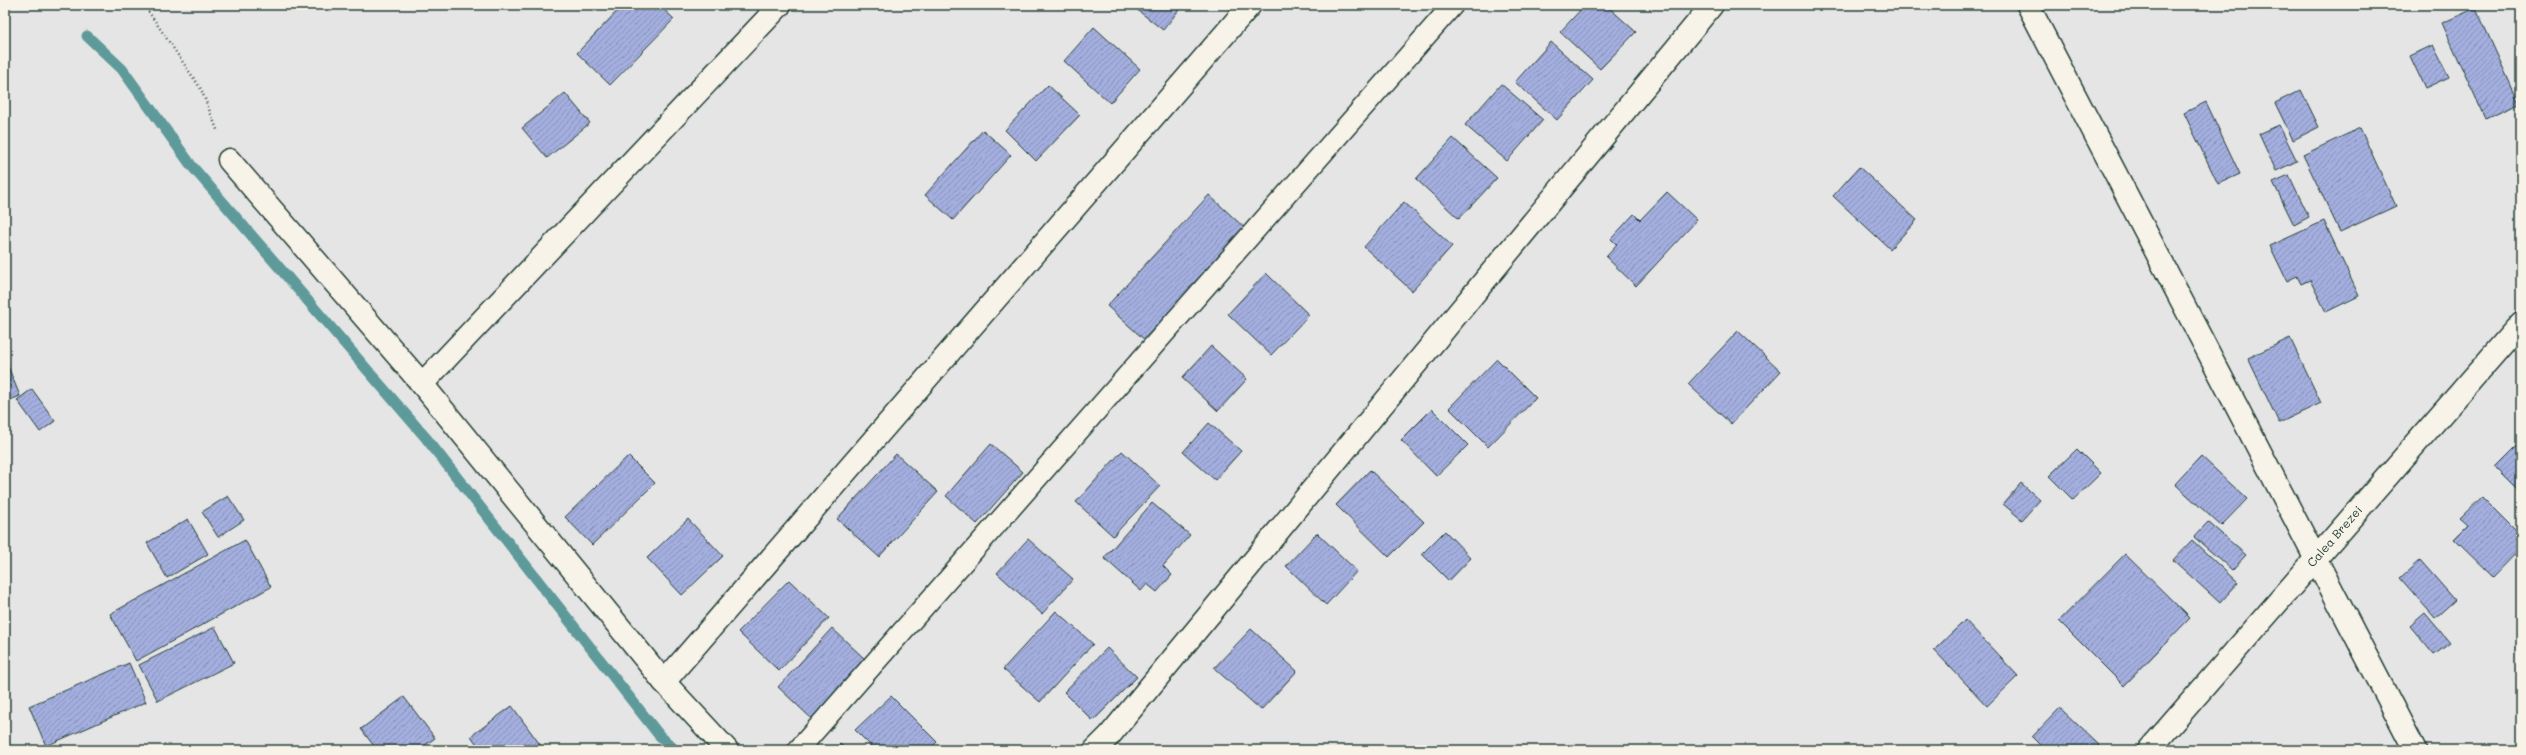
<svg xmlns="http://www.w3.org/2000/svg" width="2526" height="755" viewBox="0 0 2526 755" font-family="Mali,sans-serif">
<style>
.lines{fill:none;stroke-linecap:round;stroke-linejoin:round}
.stream{stroke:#5d9a99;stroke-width:11}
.building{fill:url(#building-hatch);stroke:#1f3d34}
.service-casing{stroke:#1f3d34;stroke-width:23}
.minor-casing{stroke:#1f3d34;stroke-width:25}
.tertiary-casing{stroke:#1f3d34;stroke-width:25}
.path{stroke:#1f3d34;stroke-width:2.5;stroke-dasharray:1 3;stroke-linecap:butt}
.service{stroke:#f7f3e8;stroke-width:20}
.minor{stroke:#f7f3e8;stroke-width:22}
.tertiary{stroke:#f7f3e8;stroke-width:22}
.labels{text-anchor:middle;stroke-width:3;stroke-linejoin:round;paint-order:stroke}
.street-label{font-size:12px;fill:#1f3d34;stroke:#f7f3e8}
</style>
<defs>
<pattern id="building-hatch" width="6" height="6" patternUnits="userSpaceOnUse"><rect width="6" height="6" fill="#a4afdf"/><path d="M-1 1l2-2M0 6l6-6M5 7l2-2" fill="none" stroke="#8590b6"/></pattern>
</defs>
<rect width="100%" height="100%" fill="#e6e5e6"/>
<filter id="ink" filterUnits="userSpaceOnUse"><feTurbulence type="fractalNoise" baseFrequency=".025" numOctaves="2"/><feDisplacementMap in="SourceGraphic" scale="8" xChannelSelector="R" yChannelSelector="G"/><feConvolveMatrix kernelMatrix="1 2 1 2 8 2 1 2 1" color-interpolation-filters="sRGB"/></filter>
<g filter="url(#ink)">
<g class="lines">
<polyline class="stream" points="87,36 122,69 191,165 426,438 659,735 675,750"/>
</g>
<g class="building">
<polygon points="623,5 659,5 674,19 610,85 577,53"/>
<polygon points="1131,5 1183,5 1163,30"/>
<polygon points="1585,5 1606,5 1636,32 1600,69 1560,32"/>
<polygon points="2476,8 2519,103 2485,118 2442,23"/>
<polygon points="1094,27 1140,69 1110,103 1064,61"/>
<polygon points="1551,42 1593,80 1557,120 1515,82"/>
<polygon points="2433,45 2449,77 2425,88 2410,56"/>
<polygon points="1501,84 1543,120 1507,161 1465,125"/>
<polygon points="1048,85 1080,115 1036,161 1005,130"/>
<polygon points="2301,90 2319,127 2293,140 2275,103"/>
<polygon points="565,93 590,123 547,158 522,128"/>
<polygon points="2206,102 2240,174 2218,184 2184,113"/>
<polygon points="2279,125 2297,161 2276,171 2259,134"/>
<polygon points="2360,128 2396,206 2340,232 2303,155"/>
<polygon points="983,130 1011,155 953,220 925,195"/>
<polygon points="1453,138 1497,178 1459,219 1416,179"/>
<polygon points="1859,167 1917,220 1890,249 1833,196"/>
<polygon points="2289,175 2309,217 2294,225 2273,182"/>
<polygon points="1667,192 1697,220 1636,286 1606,257 1617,245 1611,239 1634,214 1640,220"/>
<polygon points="1209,195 1248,231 1147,342 1107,306"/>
<polygon points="1404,202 1452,246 1412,291 1364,247"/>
<polygon points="2324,221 2359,296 2326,312 2310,280 2301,284 2297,276 2287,281 2270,246"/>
<polygon points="1266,273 1309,315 1271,355 1228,314"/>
<polygon points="1738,331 1781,371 1731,424 1688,384"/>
<polygon points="2290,338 2321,403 2279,423 2248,358"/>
<polygon points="1211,346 1247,379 1218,411 1182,378"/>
<polygon points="5,359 20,396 5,402"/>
<polygon points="1497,359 1536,398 1488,447 1449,408"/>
<polygon points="32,389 55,421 40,432 17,400"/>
<polygon points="1432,409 1468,445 1436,476 1401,440"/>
<polygon points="1209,423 1241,451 1215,480 1183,452"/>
<polygon points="2521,441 2521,493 2495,467"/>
<polygon points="991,444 1023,472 977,524 946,496"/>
<polygon points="2077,449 2101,473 2073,500 2049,476"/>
<polygon points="1122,451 1160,486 1113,536 1076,502"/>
<polygon points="896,454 938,492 879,557 837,519"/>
<polygon points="628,456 655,483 592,545 565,517"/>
<polygon points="2201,456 2247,499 2221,526 2175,484"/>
<polygon points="1370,470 1424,522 1389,557 1336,505"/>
<polygon points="2021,483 2040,500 2022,520 2003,504"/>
<polygon points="228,496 244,520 218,537 202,512"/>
<polygon points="2482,497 2521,536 2521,548 2493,577 2454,539 2468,525 2460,518"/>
<polygon points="1152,503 1190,535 1163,566 1172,575 1157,592 1147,584 1141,591 1104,558"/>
<polygon points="188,519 208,554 167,578 147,543"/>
<polygon points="688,519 723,556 682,595 647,558"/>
<polygon points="2208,522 2246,555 2232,570 2194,537"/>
<polygon points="1445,531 1471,558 1449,581 1422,554"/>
<polygon points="1317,533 1357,571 1326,605 1286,566"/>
<polygon points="1028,539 1073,579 1042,614 997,573"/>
<polygon points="245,540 271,587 136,661 110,614"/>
<polygon points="2192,540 2238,583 2220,603 2173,560"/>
<polygon points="2125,554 2190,618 2124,686 2059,621"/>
<polygon points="2420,560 2455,600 2435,618 2400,578"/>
<polygon points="789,580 829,618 779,671 738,632"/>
<polygon points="1056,611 1093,644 1040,702 1003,669"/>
<polygon points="2425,613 2450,643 2434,655 2410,626"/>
<polygon points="1965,620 2018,676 1987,706 1934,650"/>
<polygon points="215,627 234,663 158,701 139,665"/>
<polygon points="832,628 867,661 813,720 778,687"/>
<polygon points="1251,629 1297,671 1261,710 1214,668"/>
<polygon points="1107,648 1137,677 1093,721 1064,692"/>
<polygon points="129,663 146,702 46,746 29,706"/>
<polygon points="891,696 937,742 928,750 875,750 855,730"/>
<polygon points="404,697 435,738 419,750 377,750 361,729"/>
<polygon points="512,706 544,750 481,750 471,736"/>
<polygon points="2060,708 2099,745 2094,750 2045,750 2032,737"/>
<polygon points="840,744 847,750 835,750"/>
</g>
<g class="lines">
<g class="service-casing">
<polyline id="service" points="798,750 1453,5"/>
</g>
<g class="minor-casing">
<g id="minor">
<polyline points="2028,5 2415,750"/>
<polyline points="229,160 422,384 664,682 727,750"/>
<polyline points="422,384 780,5"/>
<polyline points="664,682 1250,5"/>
<polyline points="1095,750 1110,735 1712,5"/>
</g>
</g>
<g class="tertiary-casing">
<g id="tertiary">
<path id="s1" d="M2149,750L2521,323"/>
</g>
</g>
<polyline class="path" points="144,5 201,89 218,132"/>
<use href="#service" class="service"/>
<use href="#minor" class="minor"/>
<use href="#tertiary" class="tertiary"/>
</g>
</g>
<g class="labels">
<g class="street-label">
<text dy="4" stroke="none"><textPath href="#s1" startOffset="283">Calea Brezei</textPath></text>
</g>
</g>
<rect width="2526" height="755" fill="none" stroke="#f7f3e8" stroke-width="20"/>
<rect x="10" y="10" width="2506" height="735" fill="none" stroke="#1f3d34" stroke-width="1.5" filter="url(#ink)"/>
</svg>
